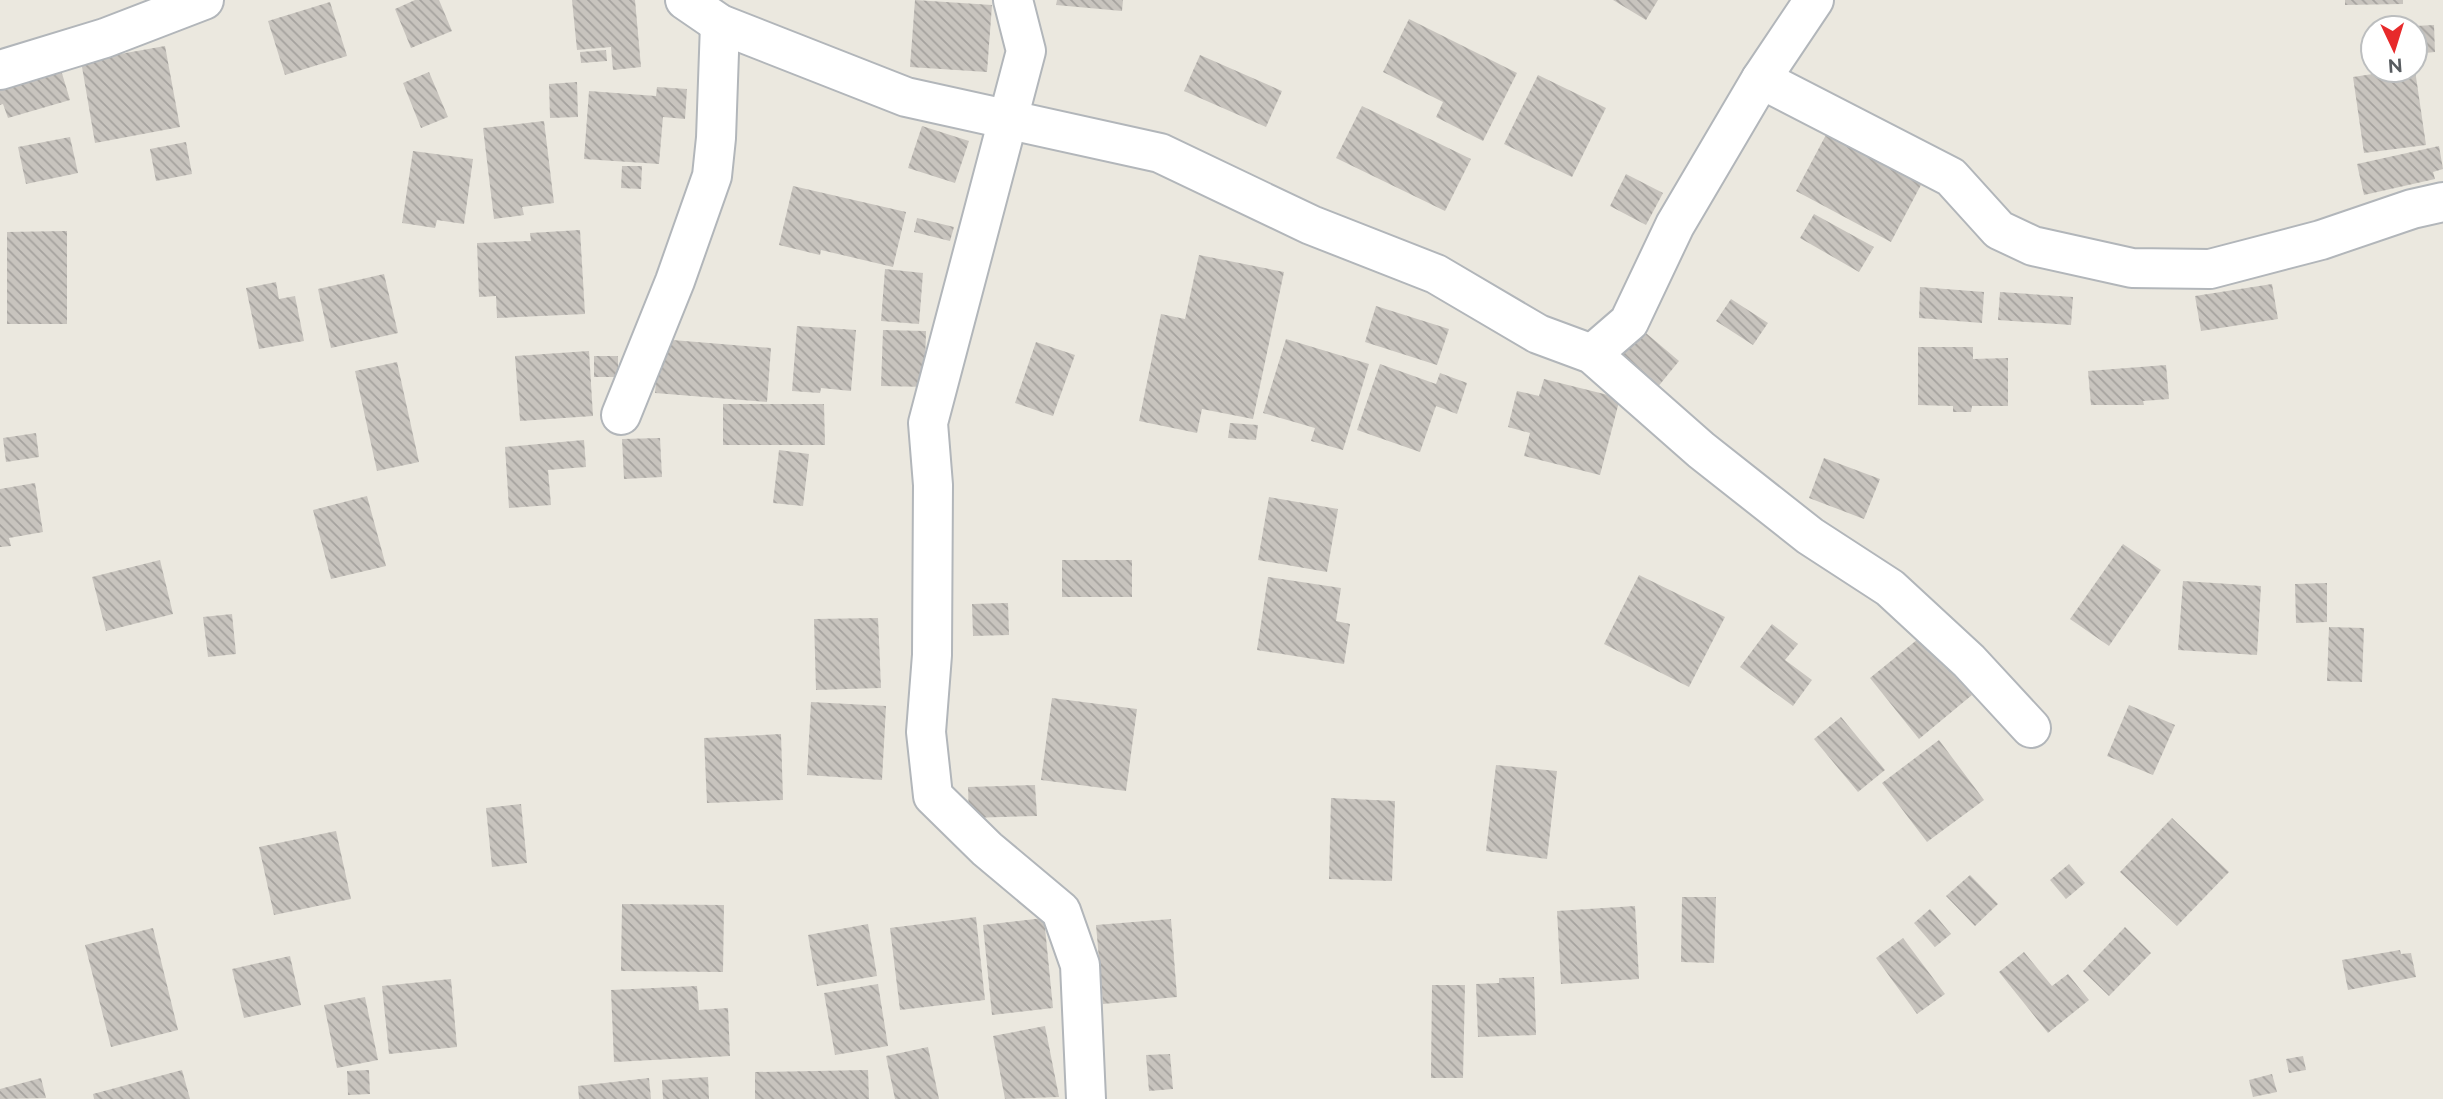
<svg xmlns="http://www.w3.org/2000/svg" width="2443" height="1099" viewBox="0 0 2443 1099" font-family="Raleway,sans-serif">
<style>
.building{fill:url(#building-back-hatch)}
.lines{fill:none;stroke-linecap:round;stroke-linejoin:round}
.minor-casing{stroke:#b2b6ba;stroke-width:42}
.minor{stroke:#fff;stroke-width:38}
</style>
<defs>
<pattern id="building-back-hatch" width="6" height="6" patternUnits="userSpaceOnUse" patternTransform="scale(1.75)"><rect width="6" height="6" fill="#c8c4be"/><path d="M-1 5l2 2M0 0l6 6M5-1l2 2" fill="none" stroke="#a5a29e"/></pattern>
</defs>
<rect width="100%" height="100%" fill="#ebe8df"/>
<g class="building">
<polygon points="415,0 439,0 452,31 411,48 395,9"/>
<polygon points="572,0 635,0 641,67 613,70 611,47 577,50"/>
<polygon points="915,0 992,5 987,72 910,67"/>
<polygon points="1057,0 1123,0 1122,11 1056,5"/>
<polygon points="1613,0 1658,0 1646,20"/>
<polygon points="2345,0 2403,0 2403,4 2345,5"/>
<polygon points="330,2 347,56 285,75 268,21"/>
<polygon points="1409,19 1517,73 1483,141 1436,117 1443,102 1383,72"/>
<polygon points="2434,25 2435,52 2415,54 2415,26"/>
<polygon points="165,46 180,127 95,143 81,61"/>
<polygon points="606,50 607,61 581,63 580,52"/>
<polygon points="1200,55 1282,91 1266,127 1184,91"/>
<polygon points="58,60 70,100 8,118 3,104 0,105 0,78"/>
<polygon points="2399,70 2415,70 2426,145 2364,153 2353,77"/>
<polygon points="429,72 448,117 421,128 403,83"/>
<polygon points="1538,75 1606,108 1572,177 1504,144"/>
<polygon points="577,82 578,117 550,118 549,84"/>
<polygon points="657,87 687,89 685,119 663,117 659,164 584,159 589,91 656,96"/>
<polygon points="1362,106 1471,159 1445,211 1336,158"/>
<polygon points="544,121 554,203 522,207 524,215 494,219 483,128"/>
<polygon points="922,126 969,141 955,183 908,168"/>
<polygon points="1827,133 1922,183 1891,242 1796,191"/>
<polygon points="70,137 78,173 26,184 18,147"/>
<polygon points="186,142 192,174 156,181 150,149"/>
<polygon points="2439,146 2443,169 2433,172 2435,179 2364,195 2357,164"/>
<polygon points="413,151 473,159 464,224 437,220 435,228 402,223"/>
<polygon points="622,166 642,166 641,189 621,188"/>
<polygon points="1626,174 1663,193 1646,225 1610,206"/>
<polygon points="793,186 906,212 893,267 821,250 820,255 779,245"/>
<polygon points="1814,214 1874,247 1859,272 1800,238"/>
<polygon points="917,218 954,227 950,241 914,232"/>
<polygon points="580,230 585,314 497,318 496,296 479,297 477,243 531,241 530,233"/>
<polygon points="67,231 67,324 7,324 7,232"/>
<polygon points="1199,255 1284,272 1253,419 1202,409 1197,433 1139,421 1161,314 1185,319"/>
<polygon points="885,269 923,273 919,324 881,321"/>
<polygon points="384,274 398,333 331,348 318,289"/>
<polygon points="276,282 279,299 295,296 304,341 259,349 246,288"/>
<polygon points="2272,284 2278,319 2201,331 2195,296"/>
<polygon points="1920,287 1984,292 1982,323 1919,318"/>
<polygon points="2000,292 2073,297 2071,325 1998,320"/>
<polygon points="1731,299 1768,323 1753,345 1716,321"/>
<polygon points="1376,306 1449,329 1437,365 1365,342"/>
<polygon points="797,326 856,330 851,391 821,388 820,393 792,391"/>
<polygon points="1640,328 1679,361 1657,388 1618,355"/>
<polygon points="883,330 926,331 925,366 929,387 881,386"/>
<polygon points="660,339 771,348 767,402 655,393"/>
<polygon points="1286,339 1369,364 1343,450 1311,441 1315,428 1263,413"/>
<polygon points="1036,342 1075,355 1053,416 1015,403"/>
<polygon points="1918,347 1973,347 1973,359 2008,358 2008,406 1972,406 1971,412 1953,412 1953,406 1918,405"/>
<polygon points="589,351 593,416 520,421 515,356"/>
<rect x="594" y="356" width="24" height="21"/>
<polygon points="397,362 419,462 377,471 355,371"/>
<polygon points="1380,364 1436,384 1440,373 1467,383 1457,414 1436,406 1420,452 1357,430"/>
<polygon points="2166,365 2169,399 2143,401 2144,405 2091,405 2088,371"/>
<polygon points="1544,379 1620,398 1600,475 1524,456 1530,433 1508,427 1517,391 1539,396"/>
<polygon points="723,404 824,404 825,445 723,445"/>
<polygon points="1230,423 1258,425 1256,440 1228,438"/>
<polygon points="36,433 39,457 6,462 3,438"/>
<polygon points="660,438 662,477 624,479 622,439"/>
<polygon points="584,440 586,467 548,470 551,505 509,508 505,447"/>
<polygon points="779,450 809,454 803,506 773,503"/>
<polygon points="1824,458 1880,479 1864,519 1809,498"/>
<polygon points="35,483 43,532 9,538 11,546 0,547 0,489"/>
<polygon points="367,496 386,566 331,579 313,510"/>
<polygon points="1269,497 1338,509 1327,572 1258,560"/>
<polygon points="2123,544 2161,570 2109,646 2070,619"/>
<polygon points="160,560 173,614 106,631 92,577"/>
<rect x="1062" y="560" width="70" height="37"/>
<polygon points="1639,575 1725,617 1689,687 1604,644"/>
<polygon points="1268,577 1341,588 1336,621 1350,624 1344,664 1257,650"/>
<polygon points="2183,581 2261,586 2257,655 2178,650"/>
<polygon points="2327,583 2327,622 2296,623 2295,584"/>
<polygon points="1008,603 1009,635 973,636 972,604"/>
<polygon points="232,614 236,654 208,657 203,617"/>
<polygon points="878,618 881,688 816,690 814,619"/>
<polygon points="1772,624 1798,644 1785,660 1812,680 1793,706 1740,667"/>
<polygon points="2329,627 2364,628 2362,682 2327,681"/>
<polygon points="1923,635 1972,695 1919,739 1870,678"/>
<polygon points="1052,698 1137,709 1126,791 1041,780"/>
<polygon points="811,702 886,706 882,780 807,775"/>
<polygon points="2129,705 2175,725 2153,775 2107,756"/>
<polygon points="1841,717 1885,770 1858,792 1814,739"/>
<polygon points="781,734 783,800 707,803 704,738"/>
<polygon points="1939,740 1984,800 1927,842 1882,783"/>
<polygon points="1496,765 1557,771 1547,859 1486,851"/>
<polygon points="1035,785 1037,816 969,818 968,787"/>
<polygon points="1331,798 1395,801 1392,881 1329,879"/>
<polygon points="521,804 527,863 492,867 486,808"/>
<polygon points="2172,818 2229,872 2177,926 2120,872"/>
<polygon points="336,831 351,899 274,915 259,847"/>
<polygon points="2069,864 2085,883 2066,899 2050,880"/>
<polygon points="1970,875 1998,904 1975,926 1946,896"/>
<polygon points="1682,897 1716,897 1714,963 1681,962"/>
<polygon points="622,904 724,905 723,972 621,971"/>
<polygon points="1635,906 1639,979 1561,984 1557,911"/>
<polygon points="1930,909 1951,934 1935,947 1914,923"/>
<polygon points="976,917 985,1000 900,1010 890,928"/>
<polygon points="1044,918 1053,1008 992,1015 983,925"/>
<polygon points="1171,919 1177,997 1103,1004 1096,925"/>
<polygon points="868,924 877,976 817,986 808,935"/>
<polygon points="2125,927 2151,953 2109,996 2083,971"/>
<polygon points="153,928 178,1030 111,1047 85,945"/>
<polygon points="1903,938 1945,994 1917,1014 1876,958"/>
<polygon points="2400,950 2401,954 2411,953 2416,977 2348,990 2342,960"/>
<polygon points="2024,952 2052,986 2068,974 2089,1000 2048,1033 1999,972"/>
<polygon points="290,956 301,1005 244,1018 232,969"/>
<polygon points="1534,977 1536,1035 1478,1037 1476,984 1499,983 1499,978"/>
<polygon points="451,979 457,1047 389,1054 382,986"/>
<polygon points="878,984 888,1046 835,1055 824,993"/>
<polygon points="1432,985 1465,985 1463,1078 1431,1078"/>
<polygon points="697,986 699,1010 728,1008 730,1056 614,1062 611,990"/>
<polygon points="365,997 378,1060 337,1068 324,1005"/>
<polygon points="1045,1026 1059,1097 1005,1099 993,1036"/>
<polygon points="928,1047 939,1099 895,1099 886,1056"/>
<polygon points="1170,1054 1173,1089 1149,1091 1146,1055"/>
<polygon points="2303,1056 2306,1070 2289,1073 2286,1059"/>
<polygon points="182,1070 190,1099 94,1099 93,1094"/>
<polygon points="369,1070 370,1094 348,1095 347,1071"/>
<polygon points="868,1070 869,1099 755,1099 755,1072"/>
<polygon points="2272,1074 2277,1092 2253,1097 2249,1080"/>
<polygon points="708,1077 709,1099 663,1099 662,1080"/>
<polygon points="41,1078 46,1098 0,1099 0,1089"/>
<polygon points="649,1078 651,1099 579,1099 578,1086"/>
</g>
<g class="lines">
<g class="minor-casing">
<g id="minor">
<polyline points="685,0 720,24 906,97 1160,153 1311,225 1436,274 1538,334 1592,354 1701,450 1810,536 1890,588 1969,661 2031,728"/>
<polyline points="1013,0 1026,51 928,423 933,485 932,655 926,732 933,796 987,849 1061,911 1080,965 1086,1099"/>
<polyline points="0,70 105,38 204,0"/>
<polyline points="1761,79 1951,177 1999,230 2033,246 2132,268 2210,269 2321,240 2412,209 2443,202"/>
<polyline points="1592,354 1629,322 1675,225 1761,79 1814,0"/>
<polyline points="621,415 675,281 712,176 716,138 720,24"/>
</g>
</g>
<use href="#minor" class="minor"/>
</g>
<g transform="translate(2394 49) rotate(176)"><circle r="33" fill="#ffffff" stroke="#bcbebf" stroke-width="2"/>
<path d="M0-5L12 26L0 18L-12 26Z" fill="#e72a2b"/>
<text y="-10" font-size="19" font-weight="bold" text-anchor="middle" fill="#585c60">N</text>
</g>
</svg>
